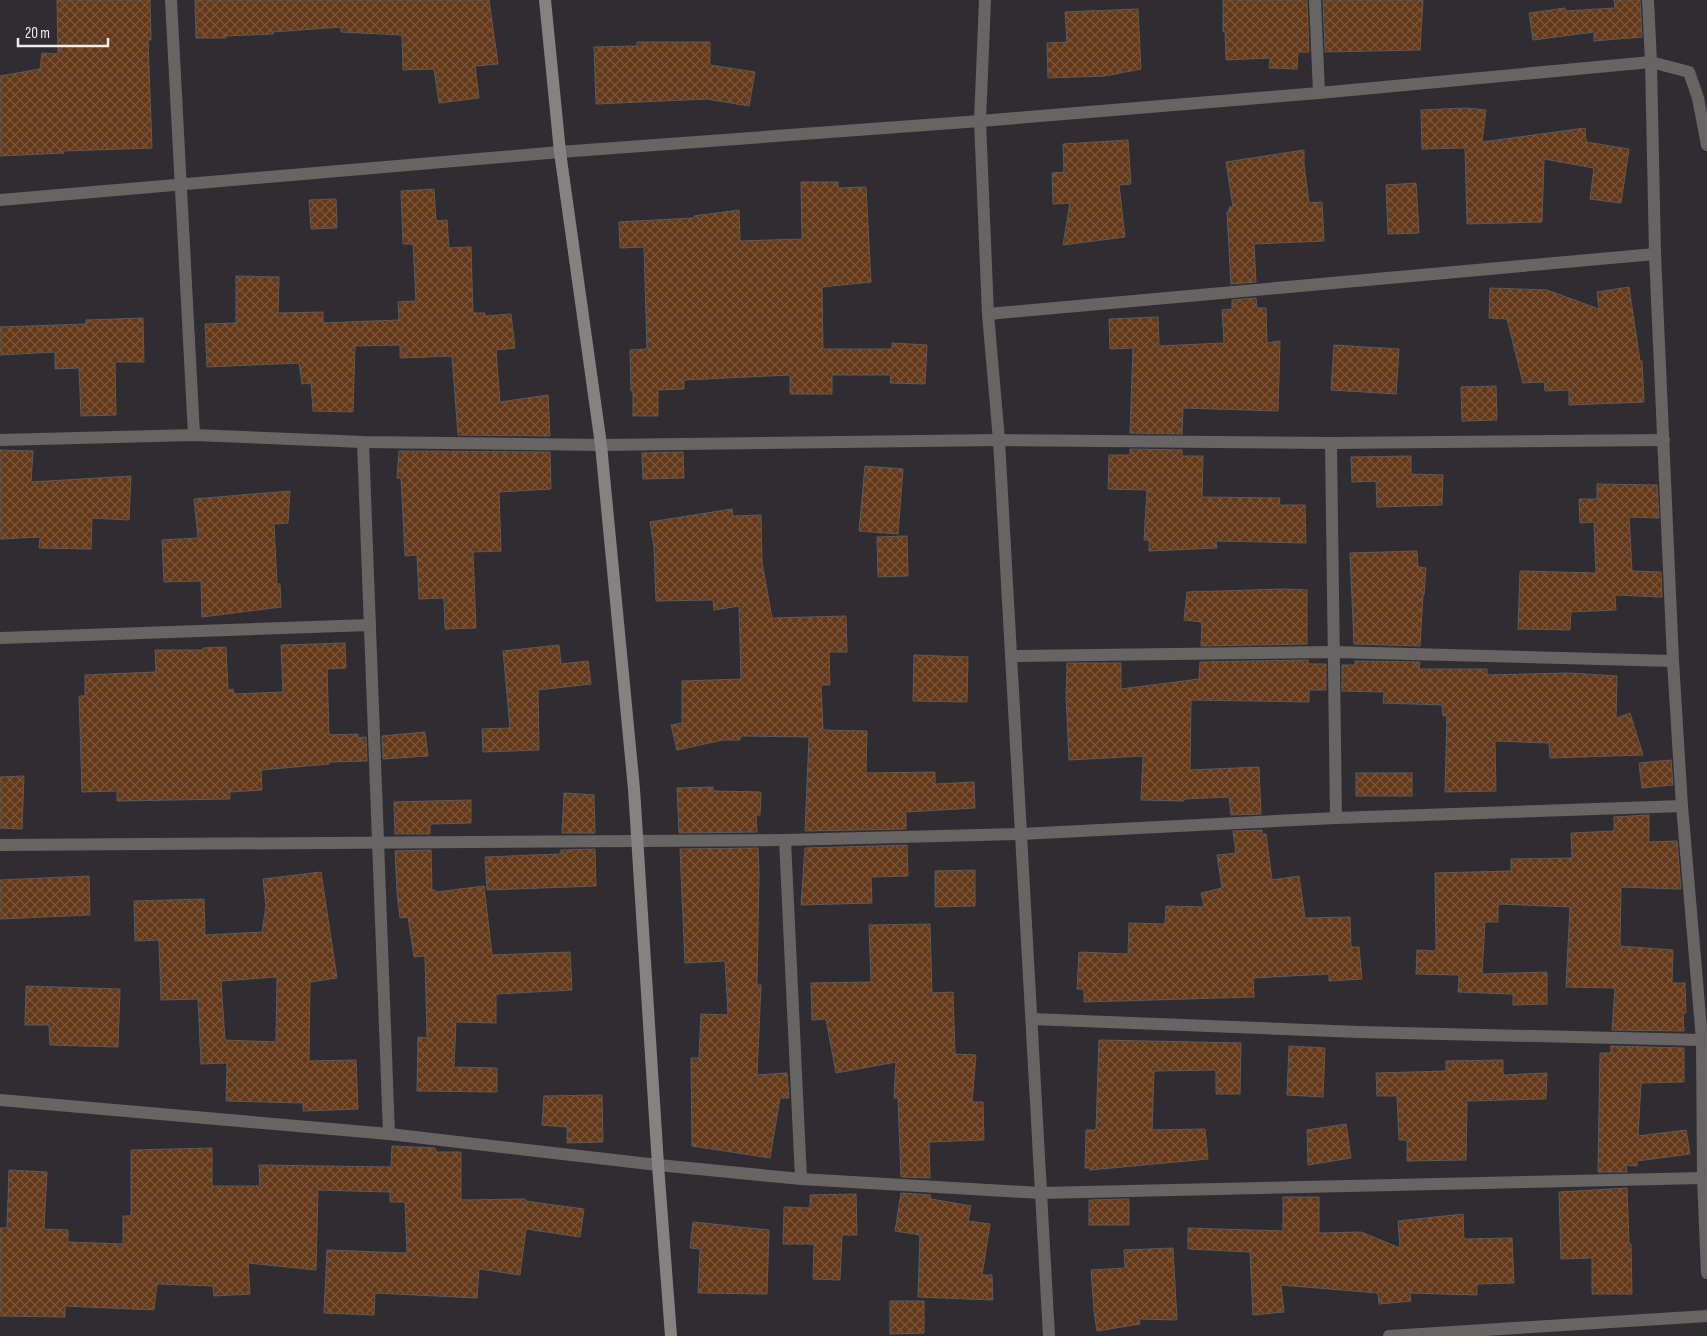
<svg xmlns="http://www.w3.org/2000/svg" width="1707" height="1336" viewBox="0 0 1707 1336" font-family="'Sofia Sans Condensed',sans-serif">
<style>
.building{fill:url(#building-cross-hatch);stroke:#5f5955;fill-rule:evenodd}
.lines{fill:none;stroke-linecap:round;stroke-linejoin:round}
.minor{stroke:#676464;stroke-width:12}
.secondary{stroke:#878282;stroke-width:12}
</style>
<defs>
<pattern id="building-cross-hatch" width="8" height="8" patternUnits="userSpaceOnUse" patternTransform="scale(1.25)"><rect width="8" height="8" fill="#63391a"/><path d="M0 0l8 8M0 8l8-8" fill="none" stroke="#7a563c"/></pattern>
</defs>
<rect width="100%" height="100%" fill="#302d32"/>
<g class="building">
<polygon points="57,0 150,0 151,40 148,40 152,148 63,151 64,153 0,156 0,76 40,69 42,53 58,54"/>
<polygon points="195,0 489,0 498,64 475,66 479,98 439,103 434,69 403,70 402,35 341,32 341,27 273,32 273,34 226,36 226,38 196,38"/>
<polygon points="1223,0 1307,0 1309,52 1298,52 1297,69 1269,68 1270,58 1226,60 1225,31 1223,32"/>
<polygon points="1323,0 1423,0 1420,50 1325,52"/>
<polygon points="1614,0 1640,0 1642,37 1594,41 1594,32 1533,40 1529,13 1565,8 1565,11 1615,8"/>
<polygon points="1138,9 1141,69 1105,76 1048,78 1047,43 1067,42 1065,12"/>
<polygon points="637,42 710,42 710,65 755,72 749,106 707,99 596,104 594,47 637,46"/>
<polygon points="1467,108 1486,110 1482,142 1585,128 1586,142 1629,149 1621,203 1590,199 1594,168 1544,159 1542,222 1467,224 1465,148 1422,149 1421,110"/>
<polygon points="1128,140 1131,184 1119,185 1125,237 1063,245 1070,203 1053,204 1052,173 1064,172 1063,144"/>
<polygon points="1304,150 1304,164 1309,203 1322,202 1324,241 1254,244 1256,282 1231,284 1227,212 1229,212 1229,207 1233,207 1226,162"/>
<polygon points="801,182 838,182 838,188 866,187 871,282 822,287 823,349 892,349 892,343 927,345 925,384 890,383 891,375 832,375 832,394 790,394 790,375 684,380 684,389 658,390 658,416 633,416 633,391 631,391 630,350 647,349 644,247 620,248 619,222 694,218 694,216 739,210 740,241 802,239"/>
<polygon points="1416,183 1419,233 1388,234 1386,185"/>
<polygon points="434,189 436,221 447,220 449,248 471,247 473,313 485,313 485,316 511,314 515,348 496,350 500,402 548,395 550,436 458,435 452,356 400,358 400,345 355,346 353,412 313,411 311,383 302,384 299,363 207,367 205,324 236,323 236,276 279,277 278,313 323,312 323,323 399,320 398,302 416,301 413,244 403,244 401,191"/>
<polygon points="336,199 337,228 311,229 309,200"/>
<polygon points="1629,287 1640,361 1642,361 1644,402 1569,405 1569,390 1545,391 1544,382 1523,383 1507,319 1489,318 1490,288 1547,290 1599,309 1597,292"/>
<polygon points="1256,298 1257,308 1266,308 1267,343 1280,341 1278,411 1183,408 1182,434 1130,433 1133,348 1110,349 1109,319 1158,317 1159,346 1224,343 1222,310 1232,309 1232,300"/>
<polygon points="143,318 144,362 115,362 116,415 81,416 79,368 55,369 55,352 0,355 0,327 86,324 86,320"/>
<polygon points="1334,345 1399,349 1396,394 1331,390"/>
<polygon points="1496,386 1497,420 1462,421 1461,387"/>
<polygon points="1130,449 1182,450 1182,456 1203,456 1202,497 1280,498 1279,505 1305,505 1306,543 1216,541 1217,548 1149,551 1149,540 1144,540 1147,490 1108,489 1109,455 1130,455"/>
<polygon points="0,450 33,451 31,482 131,476 129,520 92,518 91,549 39,548 40,537 0,539"/>
<polygon points="399,451 550,452 551,489 499,492 501,551 473,552 476,628 445,629 444,598 419,599 417,555 405,556 401,478 397,478"/>
<polygon points="683,452 684,478 643,479 642,453"/>
<polygon points="1411,456 1411,474 1443,475 1442,505 1377,507 1376,481 1352,482 1351,457"/>
<polygon points="865,466 903,469 898,534 859,531"/>
<polygon points="1597,484 1657,485 1659,518 1629,517 1632,571 1661,572 1662,597 1615,595 1616,610 1571,612 1570,630 1518,629 1520,571 1596,573 1594,522 1580,523 1579,499 1597,499"/>
<polygon points="290,491 288,523 274,524 277,584 280,584 281,607 202,617 201,581 164,582 162,540 198,538 194,499"/>
<polygon points="732,509 733,516 761,515 762,562 772,618 846,616 847,652 829,652 830,685 821,685 823,730 867,731 866,773 935,772 935,784 974,782 975,808 906,812 906,829 805,831 809,737 741,736 740,740 723,740 677,750 671,725 682,723 682,681 741,679 739,606 714,610 713,600 656,601 654,547 650,522"/>
<polygon points="907,536 908,576 878,577 877,537"/>
<polygon points="1417,551 1418,567 1426,568 1424,595 1423,595 1420,646 1354,644 1350,553"/>
<polygon points="1284,589 1307,590 1307,644 1201,646 1202,622 1184,620 1187,592"/>
<polygon points="345,643 346,668 327,669 329,735 358,734 358,738 366,737 367,761 329,762 329,764 261,770 262,790 230,792 230,799 117,801 117,791 82,792 79,696 85,696 85,675 156,672 155,650 203,650 203,648 226,647 228,690 233,689 234,694 283,692 281,645"/>
<polygon points="559,645 561,664 588,661 591,684 538,690 539,750 483,752 482,729 510,728 503,651"/>
<polygon points="914,655 968,657 967,702 913,701"/>
<polygon points="1308,660 1308,664 1326,664 1326,690 1309,690 1309,702 1191,700 1190,770 1259,767 1261,814 1231,815 1229,797 1184,799 1184,801 1141,800 1143,756 1069,760 1066,696 1067,663 1121,663 1121,689 1199,679 1200,662"/>
<polygon points="1355,661 1420,662 1419,669 1487,669 1487,675 1569,673 1617,676 1616,718 1630,713 1643,755 1550,758 1549,743 1495,741 1496,791 1445,792 1447,716 1443,716 1442,705 1383,703 1384,692 1342,691 1342,665 1355,665"/>
<polygon points="425,732 428,756 383,759 382,736"/>
<polygon points="1671,760 1673,785 1642,788 1639,763"/>
<rect x="1356" y="773" width="56" height="23"/>
<polygon points="24,776 22,829 0,828 0,777"/>
<polygon points="713,787 713,791 761,792 760,815 756,815 757,832 679,833 677,788"/>
<polygon points="564,793 594,795 595,833 562,833"/>
<polygon points="471,800 471,823 430,824 430,834 395,834 394,802"/>
<polygon points="1649,815 1649,842 1677,841 1681,889 1621,887 1620,946 1673,950 1672,983 1685,983 1686,1013 1683,1013 1684,1031 1612,1030 1615,988 1566,987 1570,907 1498,904 1498,922 1485,922 1482,974 1547,972 1547,1004 1513,1005 1513,994 1458,992 1459,975 1416,974 1417,950 1436,951 1435,873 1511,871 1511,859 1572,858 1571,833 1614,831 1614,817"/>
<polygon points="1262,830 1262,834 1266,834 1272,880 1299,876 1305,918 1350,917 1351,947 1359,947 1362,979 1329,981 1329,974 1253,978 1254,997 1084,1002 1084,989 1077,989 1079,952 1128,954 1129,923 1165,924 1166,906 1204,907 1201,893 1222,888 1217,855 1236,853 1233,831"/>
<polygon points="907,845 908,876 871,877 872,903 801,905 805,848"/>
<polygon points="758,848 759,873 757,985 761,985 757,1075 787,1073 789,1098 780,1098 770,1158 692,1146 691,1058 699,1058 701,1014 728,1015 725,961 685,963 680,849"/>
<polygon points="595,849 596,886 487,890 485,857 561,854 561,850"/>
<polygon points="431,850 432,890 435,890 436,892 484,886 492,955 570,952 572,990 496,994 496,1023 456,1022 454,1067 497,1068 497,1092 417,1091 418,1037 427,1038 425,956 414,957 408,917 400,918 397,892 395,851"/>
<polygon points="975,870 975,906 935,907 935,871"/>
<path d="M321,872L337,978L310,982L309,1061L356,1060L358,1109L303,1111V1103L226,1101L227,1063L201,1064L198,999L161,1000L159,940L135,941L134,901L204,899L205,935L262,932L266,906L263,879ZM277,977L276,1042L225,1040L221,981Z"/>
<polygon points="89,876 90,915 0,919 0,880"/>
<polygon points="930,924 932,993 953,992 955,1054 976,1055 972,1102 983,1102 984,1140 929,1142 930,1178 901,1177 898,1098 894,1098 896,1062 836,1073 826,1019 812,1020 811,983 871,982 869,925"/>
<polygon points="26,986 120,989 118,1047 50,1045 49,1025 25,1025"/>
<polygon points="1099,1040 1241,1043 1240,1094 1216,1094 1216,1070 1154,1071 1152,1130 1205,1129 1208,1159 1090,1170 1090,1168 1085,1168 1086,1130 1096,1130"/>
<polygon points="1289,1046 1325,1048 1323,1097 1287,1095"/>
<polygon points="1611,1046 1684,1048 1684,1082 1641,1083 1638,1136 1686,1130 1690,1154 1637,1161 1637,1166 1626,1165 1627,1172 1598,1172 1600,1053 1611,1053"/>
<polygon points="1503,1060 1503,1075 1547,1073 1546,1099 1467,1101 1466,1160 1407,1161 1407,1140 1399,1140 1397,1096 1377,1096 1376,1073 1446,1071 1446,1061"/>
<polygon points="602,1095 603,1142 567,1143 567,1127 542,1125 544,1096"/>
<polygon points="1346,1124 1351,1158 1308,1165 1307,1130"/>
<polygon points="392,1146 435,1148 436,1152 461,1152 461,1200 525,1199 525,1201 584,1209 580,1237 526,1229 520,1275 479,1269 477,1298 375,1293 374,1315 324,1313 327,1250 407,1253 405,1202 390,1202 390,1192 318,1190 316,1270 248,1263 250,1294 214,1296 213,1286 157,1284 154,1310 65,1306 65,1317 0,1316 0,1228 7,1228 9,1170 47,1172 44,1229 68,1230 68,1242 123,1244 123,1216 131,1216 131,1150 212,1148 212,1186 260,1186 259,1165 391,1167"/>
<polygon points="1627,1188 1629,1244 1631,1244 1632,1294 1592,1294 1592,1258 1561,1259 1559,1192"/>
<polygon points="901,1193 930,1195 931,1199 971,1206 968,1221 990,1224 982,1275 992,1275 993,1300 918,1297 920,1235 895,1231"/>
<polygon points="856,1194 857,1235 842,1235 840,1280 813,1279 814,1244 783,1244 784,1207 810,1208 810,1195"/>
<polygon points="1283,1197 1319,1197 1319,1233 1361,1232 1400,1248 1398,1221 1463,1214 1464,1239 1512,1238 1514,1283 1477,1284 1477,1295 1410,1293 1411,1301 1379,1304 1378,1293 1281,1285 1284,1312 1253,1315 1250,1252 1188,1249 1188,1228 1283,1231"/>
<polygon points="1129,1199 1129,1225 1089,1225 1089,1200"/>
<polygon points="693,1222 769,1230 767,1294 698,1293 700,1249 690,1248"/>
<polygon points="1173,1248 1177,1320 1139,1319 1140,1324 1097,1331 1094,1311 1091,1270 1125,1268 1124,1250"/>
<polygon points="890,1301 924,1301 924,1333 890,1334"/>
</g>
<g class="lines">
<g class="minor">
<polyline points="171,0 194,435"/>
<polyline points="985,0 980,121 988,314 999,440 1049,1336"/>
<polyline points="1315,0 1319,93"/>
<polyline points="1648,0 1651,62 1655,254 1673,661 1682,806 1702,1040 1703,1178 1707,1273"/>
<polyline points="0,200 560,152 980,121 1319,93 1651,62 1689,72 1698,98 1707,145"/>
<polyline points="988,314 1655,254"/>
<polyline points="0,440 194,435 363,442 601,445 999,440 1331,443 1664,440"/>
<polyline points="363,442 389,1134"/>
<polyline points="1331,443 1336,818"/>
<polyline points="0,638 370,625"/>
<polyline points="1011,656 1333,652 1673,661"/>
<polyline points="785,840 801,1179"/>
<polyline points="0,845 785,840 1021,834 1336,818 1682,806"/>
<polyline points="1032,1019 1359,1032 1702,1040"/>
<polyline points="0,1100 389,1134 658,1165 801,1179 1041,1193 1703,1178"/>
<polyline points="1389,1336 1707,1316"/>
</g>
<polyline class="secondary" points="545,0 560,152 601,445 634,789 658,1165 671,1336"/>
</g>
<path d="M18 38v8h90v-8" fill="none" stroke="#eeecf0" stroke-width="2.5"/>
<text x="25" y="38" font-size="15" fill="#eeecf0" stroke="#302d32" stroke-width="4" paint-order="stroke">20 m</text>
</svg>
